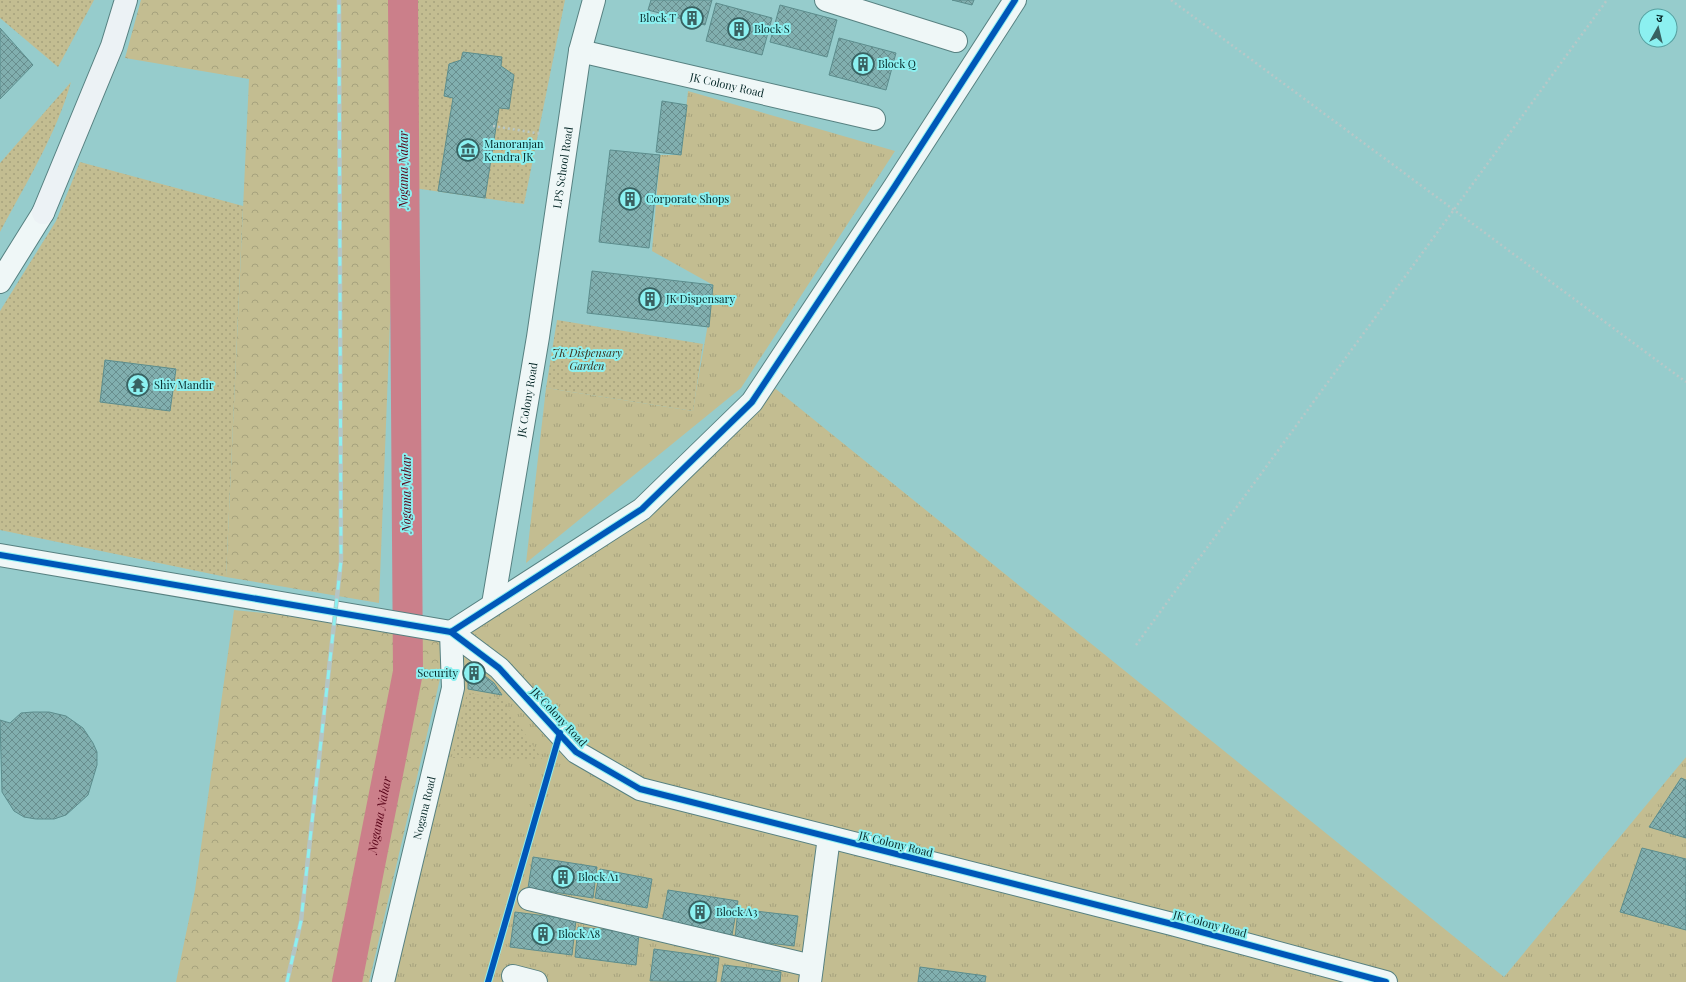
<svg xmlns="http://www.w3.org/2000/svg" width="1686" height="982" viewBox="0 0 1686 982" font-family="'Playfair Display','Noto Sans Devanagari',serif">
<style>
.grass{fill:url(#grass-tufts)}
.forest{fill:url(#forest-crowns)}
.garden{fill:url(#garden-dots)}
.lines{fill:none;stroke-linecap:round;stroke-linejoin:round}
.canal{stroke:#cb7f8a;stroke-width:30}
.building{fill:url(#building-cross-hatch);stroke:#5c8d8d}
.street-casing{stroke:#578181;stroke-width:24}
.secondary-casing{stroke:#578181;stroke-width:24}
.path{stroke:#b8c8c8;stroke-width:2.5;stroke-dasharray:2 3;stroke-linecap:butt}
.street{stroke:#eff7f7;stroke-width:22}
.secondary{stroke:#ecf2f5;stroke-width:22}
.rail-casing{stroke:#b4c4c4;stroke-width:4.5}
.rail{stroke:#8cf0f0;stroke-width:3;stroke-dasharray:9;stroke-linecap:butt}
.cycleway-casing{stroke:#8cf0f0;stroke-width:8}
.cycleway{stroke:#0057b8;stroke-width:6}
.labels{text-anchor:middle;stroke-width:4;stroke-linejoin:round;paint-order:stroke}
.poi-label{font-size:11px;fill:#062828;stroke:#8cf0f0;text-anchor:start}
.street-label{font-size:11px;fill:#062828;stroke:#8cf0f0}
.park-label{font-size:11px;font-style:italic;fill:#3c2e1a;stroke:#8cf0f0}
.water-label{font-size:12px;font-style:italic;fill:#560016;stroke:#8cf0f0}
</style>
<defs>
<pattern id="grass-tufts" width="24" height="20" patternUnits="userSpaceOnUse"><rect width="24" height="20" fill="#c3bd91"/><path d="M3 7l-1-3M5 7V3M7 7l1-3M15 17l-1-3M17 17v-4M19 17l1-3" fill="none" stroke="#a6a27d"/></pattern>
<pattern id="forest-crowns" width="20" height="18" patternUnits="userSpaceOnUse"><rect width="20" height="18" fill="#c3bd91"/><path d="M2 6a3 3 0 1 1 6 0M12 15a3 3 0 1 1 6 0" fill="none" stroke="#a6a27d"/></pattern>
<pattern id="garden-dots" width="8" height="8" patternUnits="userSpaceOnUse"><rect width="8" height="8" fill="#c3bd91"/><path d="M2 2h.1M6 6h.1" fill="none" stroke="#a6a27d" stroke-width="1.8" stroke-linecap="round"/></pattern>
<pattern id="building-cross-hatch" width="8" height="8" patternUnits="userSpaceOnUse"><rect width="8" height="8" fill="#81afaf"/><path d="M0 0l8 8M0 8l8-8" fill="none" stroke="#688e8e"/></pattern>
</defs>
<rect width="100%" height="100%" fill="#96cccc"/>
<g class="grass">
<path d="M688,91L895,151L741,388L526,563L546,388L693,411C699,369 709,327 713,285L652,251L660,155H681Z"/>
<polygon points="766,381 1504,977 1686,757 1686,982 384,982 453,688 451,632 642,509"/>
</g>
<g class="forest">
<polygon points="141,0 397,0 395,195 379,603 226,577 249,79 125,58"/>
<polygon points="234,610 451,632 369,982 176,982 195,890"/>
</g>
<g class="garden">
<polygon points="0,0 94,0 58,67 0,18"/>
<polygon points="409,0 565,0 524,204 407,187"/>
<path d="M71,82C56,135 26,183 0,232V163Z"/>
<polygon points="80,162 243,206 226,577 0,530 0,311 56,221"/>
<polygon points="557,320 703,344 693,411 546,388"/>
<polygon points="467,693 501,698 542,759 452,758"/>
</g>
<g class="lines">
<path class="canal" id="s1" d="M347,982L408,672L403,0"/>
</g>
<g class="building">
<polygon points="651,0 712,0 705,25 648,10"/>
<polygon points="952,0 974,0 972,5"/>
<polygon points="716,3 772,18 762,55 706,41"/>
<polygon points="780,5 837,20 827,57 770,42"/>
<polygon points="0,28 33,65 0,99"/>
<polygon points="839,38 896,53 886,90 829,75"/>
<polygon points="463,52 502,57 501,66 514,75 509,109 499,108 485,198 438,191 453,98 444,96 449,64 461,60"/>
<polygon points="662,101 687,105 681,155 656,152"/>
<polygon points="610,150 660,155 649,248 599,242"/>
<polygon points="592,271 713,285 709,327 587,313"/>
<polygon points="105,360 176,369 170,411 100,402"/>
<polygon points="468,663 494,683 502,695 468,689"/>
<polygon points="33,712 49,712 66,716 83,728 93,743 97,752 97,765 88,795 66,815 54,819 36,819 24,817 14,811 2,792 0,720 10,723 21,713"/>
<polygon points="1681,778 1686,780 1686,838 1649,827"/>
<polygon points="1642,848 1686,859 1686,930 1620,912"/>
<polygon points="533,857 597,867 593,898 528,888"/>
<polygon points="600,869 652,879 647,908 595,898"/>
<polygon points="668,890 738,901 732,935 662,923"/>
<polygon points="738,909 798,916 794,946 735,939"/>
<polygon points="515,912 576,920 572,955 510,947"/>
<polygon points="578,927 639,933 636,965 575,957"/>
<polygon points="654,949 719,958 716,982 650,981"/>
<polygon points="724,965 781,972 780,982 721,982"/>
<polygon points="920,967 986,976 985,982 918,982"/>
</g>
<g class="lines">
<g class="street-casing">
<g id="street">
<polyline points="826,0 956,41"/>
<path id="s2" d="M580,51L874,119"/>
<polyline points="0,282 43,213"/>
<polyline points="0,555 451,632 642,509 752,402 895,186 1015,0"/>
<path id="s3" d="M493,604L538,337L580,51L594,0"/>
<polyline points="451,632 499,668 576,752 640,789 1172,924 1386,982"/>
<polyline points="529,899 812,966"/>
<polyline points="513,976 536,982"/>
<path id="s4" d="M383,982L453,688L451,632"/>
<polyline points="810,982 829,837"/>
</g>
</g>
<g class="secondary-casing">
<polyline id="secondary" points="43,213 112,46 126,0"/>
</g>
<g class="path">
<polyline points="1171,0 1686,382"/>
<polyline points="493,126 542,134"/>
<polyline points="1136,645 1607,0"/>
</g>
<use href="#street" class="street"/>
<use href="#secondary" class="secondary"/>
<g class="rail-casing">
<polyline id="rail" points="287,982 301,921 341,561 339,0"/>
</g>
<use href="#rail" class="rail"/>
<g class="cycleway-casing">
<g id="cycleway">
<polyline points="0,555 451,632 642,509 752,402 895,186 1015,0"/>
<polyline points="451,632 499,668 576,752 640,789 1172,924 1386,982"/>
<polyline points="488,982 560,733"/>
</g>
</g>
<use href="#cycleway" class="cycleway"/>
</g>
<defs>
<g id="building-ring" transform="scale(1.15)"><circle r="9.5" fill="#8cf0f0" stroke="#386161" stroke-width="1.5"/><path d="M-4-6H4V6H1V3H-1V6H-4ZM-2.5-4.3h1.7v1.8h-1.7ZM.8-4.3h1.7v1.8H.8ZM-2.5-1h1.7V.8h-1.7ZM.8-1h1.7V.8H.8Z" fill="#386161"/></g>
<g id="museum-ring" transform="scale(1.15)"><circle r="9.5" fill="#8cf0f0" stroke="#386161" stroke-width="1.5"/><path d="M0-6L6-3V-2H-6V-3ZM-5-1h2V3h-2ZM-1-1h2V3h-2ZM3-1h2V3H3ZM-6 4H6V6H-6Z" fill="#386161"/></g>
<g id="temple-ring" transform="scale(1.15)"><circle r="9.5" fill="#8cf0f0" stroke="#386161" stroke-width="1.5"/><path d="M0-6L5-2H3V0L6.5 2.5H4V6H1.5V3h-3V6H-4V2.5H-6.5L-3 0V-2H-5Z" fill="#386161"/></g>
</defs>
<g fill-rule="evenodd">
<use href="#building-ring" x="692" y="18"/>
<use href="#building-ring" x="739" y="29"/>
<use href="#building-ring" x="863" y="64"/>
<use href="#museum-ring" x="468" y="150"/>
<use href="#building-ring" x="630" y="199"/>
<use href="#building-ring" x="650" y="299"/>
<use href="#temple-ring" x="138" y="385"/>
<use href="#building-ring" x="474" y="673"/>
<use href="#building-ring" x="563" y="877"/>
<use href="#building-ring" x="700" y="912"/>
<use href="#building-ring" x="543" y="934"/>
</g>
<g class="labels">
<g class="poi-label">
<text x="676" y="22" text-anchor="end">Block T</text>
<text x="754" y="33">Block S</text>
<text x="878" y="68">Block Q</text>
<text x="484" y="148">Manoranjan<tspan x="484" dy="13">Kendra JK</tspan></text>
<text x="646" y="203">Corporate Shops</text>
<text x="666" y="303">JK Dispensary</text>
<text x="154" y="389">Shiv Mandir</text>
<text x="458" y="677" text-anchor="end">Security</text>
<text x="578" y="881">Block A1</text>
<text x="716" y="916">Block A3</text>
<text x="558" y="938">Block A8</text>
</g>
<g class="street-label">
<text dy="4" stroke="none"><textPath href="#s2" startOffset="151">JK Colony Road</textPath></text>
<text dy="4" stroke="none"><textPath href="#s3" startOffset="442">LPS School Road</textPath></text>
<text dy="4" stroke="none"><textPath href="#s3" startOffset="207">JK Colony Road</textPath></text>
<text transform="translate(559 717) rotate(47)" y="4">JK Colony Road</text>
<text dy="4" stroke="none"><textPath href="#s4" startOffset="179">Nogana Road</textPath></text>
<text transform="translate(896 844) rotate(14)" y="4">JK Colony Road</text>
<text transform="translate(1210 924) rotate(15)" y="4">JK Colony Road</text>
</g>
<g class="park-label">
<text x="587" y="357">JK Dispensary<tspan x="587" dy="13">Garden</tspan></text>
</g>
<g class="water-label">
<text transform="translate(404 170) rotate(-90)" y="4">Nogama Nahar</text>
<text transform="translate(407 494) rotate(-90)" y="4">Nogama Nahar</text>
<text dy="4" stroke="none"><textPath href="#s1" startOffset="170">Nogama Nahar</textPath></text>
</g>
</g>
<g transform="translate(1658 28) rotate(8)"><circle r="19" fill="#8cf0f0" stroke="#56a0a0"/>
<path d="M0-3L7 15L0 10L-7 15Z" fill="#386161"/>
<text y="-6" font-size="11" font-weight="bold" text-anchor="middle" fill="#062828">उ</text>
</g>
</svg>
